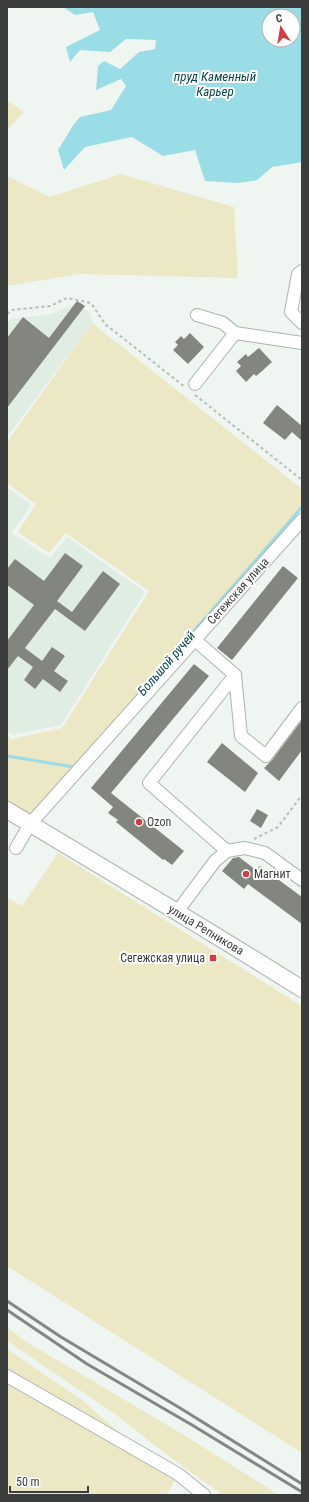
<svg xmlns="http://www.w3.org/2000/svg" width="309" height="1502" viewBox="0 0 309 1502" font-family="'Roboto Condensed',sans-serif">
<style>
.built{fill:#e0ede3}
.green{fill:#ece7c4}
.water{fill:#9bdde6;fill-rule:evenodd}
.lines{fill:none;stroke-linecap:round;stroke-linejoin:round}
.stream{stroke:#9bdde6;stroke-width:3}
.building{fill:#83867f}
.minor-casing{stroke:#aeb4af;stroke-width:14}
.major-casing{stroke:#aeb4af;stroke-width:18}
.path{stroke:#b6bcb7;stroke-width:2;stroke-dasharray:3 3;stroke-linecap:butt}
.minor{stroke:#fff;stroke-width:12}
.major{stroke:#fff;stroke-width:16}
.rail{stroke:#828784;stroke-width:3}
.poi-dot{fill:#ce3e46;stroke:#fff;stroke-width:1.5}
.labels{text-anchor:middle;stroke-width:4;stroke-linejoin:round;paint-order:stroke}
.street-label{font-size:12px;fill:#3a3d3b;stroke:#fff}
.poi-label{font-size:12px;fill:#3a3d3b;stroke:#fff;text-anchor:start}
.water-label{font-size:13px;font-style:italic;fill:#0a474e;stroke:#fff}
</style>
<rect width="100%" height="100%" fill="#eff6f1"/>
<g class="built">
<polygon points="78,303 91,314 92,323 7,437 7,324 10,319 51,314"/>
<polygon points="7,487 31,505 12,533 50,558 67,537 145,592 61,725 13,735 7,730"/>
</g>
<g class="green">
<polygon points="7,100 24,112 7,130"/>
<polygon points="121,174 234,207 238,278 79,274 7,286 7,176 50,197"/>
<polygon points="92,323 302,489 302,507 31,815 7,801 7,735 11,739 62,728 149,591 66,533 49,553 18,532 36,504 7,483 7,442"/>
<polygon points="58,853 302,1006 302,1453 7,1266 7,898 22,906"/>
<polygon points="7,1327 25,1341 184,1435 279,1495 220,1495 219,1492 171,1458 115,1414 7,1341"/>
<polygon points="7,1349 82,1400 175,1481 166,1495 7,1495"/>
</g>
<path class="water" d="M63,7H302V162L272,167L257,180L239,183L205,181L195,150L163,156L132,137L85,147L64,170L58,150L74,124L80,117L111,110L126,86L121,79L96,90L98,66L104,61L120,69L139,52L155,49L156,40L126,39L110,52L80,50L70,62L66,47L100,30L93,12L75,15ZM269,16H293V40H269Z"/>
<g class="lines">
<g class="stream">
<polyline points="131,703 302,507"/>
<polyline points="7,756 74,767 75,766"/>
</g>
</g>
<g class="building">
<polygon points="77,301 85,306 7,408 7,338 23,317 49,338"/>
<polygon points="190,333 204,347 188,364 173,350 178,345 175,342 181,336 184,339"/>
<polygon points="259,348 272,362 261,372 256,376 254,374 246,382 236,371 241,366 237,362 246,354 248,357"/>
<polygon points="277,405 302,426 302,441 292,432 285,440 263,423"/>
<polygon points="65,553 83,566 57,601 72,612 103,571 120,584 85,631 55,609 25,648 42,661 52,647 65,656 54,671 68,681 60,692 43,679 35,689 24,680 33,667 18,656 7,670 7,641 34,605 7,585 7,569 15,559 44,581"/>
<polygon points="283,566 298,578 232,660 217,648"/>
<polygon points="194,664 209,676 111,793 184,851 172,865 164,859 163,860 116,822 118,820 108,813 113,807 91,788"/>
<polygon points="302,720 302,750 279,781 264,768 272,760"/>
<polygon points="222,743 258,773 245,792 207,762"/>
<polygon points="257,809 268,815 261,828 250,821"/>
<polygon points="239,857 256,870 260,866 302,897 302,924 248,884 244,889 222,871 233,858"/>
</g>
<g class="lines">
<g class="minor-casing">
<g id="minor">
<polyline points="302,271 298,274 291,312 302,323"/>
<polyline points="197,315 223,323 235,333 302,343"/>
<polyline points="195,384 235,333"/>
<polyline points="195,640 235,675 149,783 227,851"/>
<polyline points="235,675 241,736 266,756 302,708"/>
<polyline points="16,848 30,824 302,520"/>
<polyline points="177,912 215,861 227,851 245,848 265,853 302,880"/>
<polyline points="7,1376 178,1474 204,1495"/>
</g>
</g>
<g class="major-casing">
<path id="major" d="M7,810C106,869 205,928 302,989"/>
</g>
<g class="path">
<polyline points="7,314 12,310 50,306 67,298 91,303 105,324 185,387"/>
<polyline points="195,395 302,480"/>
<polyline points="254,839 278,827 302,795"/>
</g>
<use href="#minor" class="minor"/>
<use href="#major" class="major"/>
<g class="rail">
<polyline points="7,1301 61,1337 180,1408 302,1484"/>
<polyline points="7,1310 87,1364 192,1425 302,1492"/>
</g>
</g>
<g class="poi-dot">
<circle cx="139" cy="822" r="4"/>
<circle cx="246" cy="874" r="4"/>
<rect x="209" y="954" width="8" height="8" rx="2"/>
</g>
<g class="labels">
<g class="street-label">
<text transform="translate(238 591) rotate(-48)" y="4">Сегежская улица</text>
<text transform="translate(206 930) rotate(31)" y="4">улица Репникова</text>
</g>
<g class="poi-label">
<text x="147" y="826">Ozon</text>
<text x="254" y="878">Магнит</text>
<text x="205" y="962" text-anchor="end">Сегежская улица</text>
</g>
<g class="water-label">
<text x="215" y="81">пруд Каменный<tspan x="215" dy="15">Карьер</tspan></text>
<text transform="translate(166 663) rotate(-49)" y="5">Большой ручей</text>
</g>
</g>
<rect width="309" height="1502" fill="none" stroke="#3a3d3b" stroke-width="16"/>
<g transform="translate(281 28) rotate(348)"><circle r="19" fill="#ffffff" stroke="#b0b1b1"/>
<path d="M0-3L7 15L0 10L-7 15Z" fill="#ce3e46"/>
<text y="-6" font-size="11" font-weight="bold" text-anchor="middle" fill="#3a3d3b">С</text>
</g>
<path d="M10 1486v6h78v-6" fill="none" stroke="#3a3d3b" stroke-width="2"/>
<text x="16" y="1486" font-size="12" fill="#3a3d3b" stroke="#ffffff" stroke-width="3" paint-order="stroke">50 m</text>
</svg>
